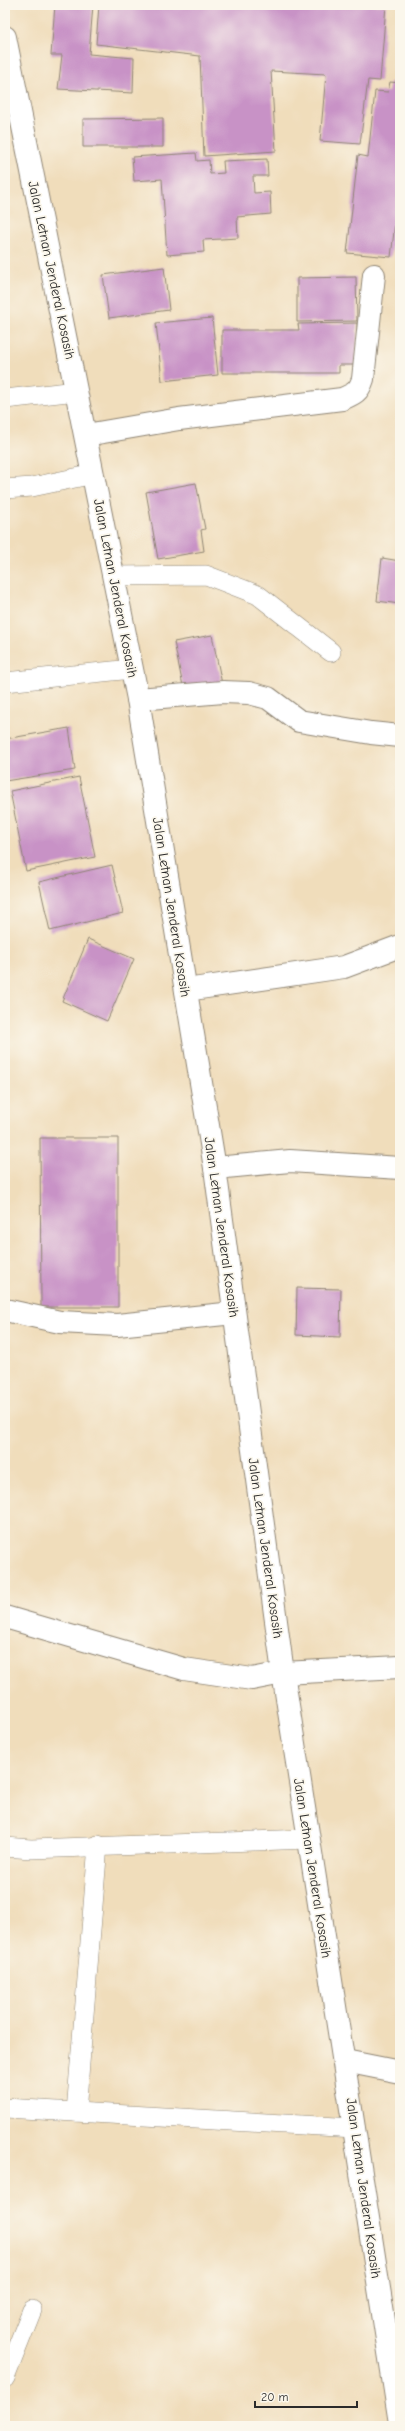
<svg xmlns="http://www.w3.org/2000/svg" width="405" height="2431" viewBox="0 0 405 2431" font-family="'Comic Neue',sans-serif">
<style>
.building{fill:#c892c6}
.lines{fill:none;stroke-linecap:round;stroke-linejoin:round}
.service-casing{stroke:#8e8473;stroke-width:20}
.minor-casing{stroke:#8e8473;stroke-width:24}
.trunk-casing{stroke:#8e8473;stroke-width:24}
.service{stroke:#fff;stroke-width:19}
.minor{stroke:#fff;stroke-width:22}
.trunk{stroke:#fff;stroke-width:22}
.labels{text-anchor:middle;stroke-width:3.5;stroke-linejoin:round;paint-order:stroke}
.street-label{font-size:14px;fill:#2b2b2b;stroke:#fbf7ec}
</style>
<rect width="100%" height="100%" fill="#fbf7ec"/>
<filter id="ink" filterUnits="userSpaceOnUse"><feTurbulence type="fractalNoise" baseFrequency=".025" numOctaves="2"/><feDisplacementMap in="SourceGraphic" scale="8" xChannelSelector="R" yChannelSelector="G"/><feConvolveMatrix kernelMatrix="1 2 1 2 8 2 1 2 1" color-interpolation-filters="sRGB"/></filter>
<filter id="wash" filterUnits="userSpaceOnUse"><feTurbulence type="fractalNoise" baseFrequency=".012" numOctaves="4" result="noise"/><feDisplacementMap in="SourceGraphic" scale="16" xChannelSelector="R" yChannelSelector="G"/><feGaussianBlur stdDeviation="0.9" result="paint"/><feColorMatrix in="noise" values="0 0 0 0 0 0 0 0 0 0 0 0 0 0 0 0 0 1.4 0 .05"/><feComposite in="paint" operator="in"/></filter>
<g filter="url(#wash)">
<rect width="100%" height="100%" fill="#f0ddbb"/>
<g id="blocks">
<g class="building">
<polygon points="55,5 93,5 89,54 134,58 133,93 58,89 62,55 51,55"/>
<polygon points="99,5 386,5 380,81 368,80 360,144 320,141 326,74 271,71 276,151 204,156 200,56 96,44"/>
<polygon points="390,82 400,83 400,180 391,257 347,253 358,155 368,157 375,91 388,92"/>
<polygon points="163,118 163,147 83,147 83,119"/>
<polygon points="196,153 197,161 209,160 210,174 224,173 223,161 267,159 268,176 253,176 254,193 270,192 271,214 237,217 238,238 203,240 204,252 167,255 162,179 134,181 132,157"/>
<polygon points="164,267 169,310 109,318 103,275"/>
<polygon points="356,277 357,321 297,322 297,278"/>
<polygon points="212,318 218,375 162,381 156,323"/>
<polygon points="357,323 357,365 339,365 339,373 222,373 222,330 299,330 298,324"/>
<polygon points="196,483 205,529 201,530 204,551 158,559 146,492"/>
<polygon points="382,558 400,561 400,604 377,601"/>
<polygon points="212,635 222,684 184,691 174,642"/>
<polygon points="69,728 75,770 5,781 5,739"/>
<polygon points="79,777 95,857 26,871 10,791"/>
<polygon points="112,865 123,913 50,931 39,882"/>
<polygon points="88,939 134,959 107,1021 62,1001"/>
<polygon points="40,1138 118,1138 118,1307 41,1307"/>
<polygon points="297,1288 341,1289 340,1337 296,1335"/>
</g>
</g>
</g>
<g filter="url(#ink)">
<use href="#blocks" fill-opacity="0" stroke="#8e8473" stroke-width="1"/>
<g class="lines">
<g class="service-casing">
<g id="service">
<polyline points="5,399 77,391"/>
<polyline points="5,489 32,487 94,474"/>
<polyline points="114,576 206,575 258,595 331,652"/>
<polyline points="5,682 132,669"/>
<polyline points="5,1847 31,1849 308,1839"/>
<polyline points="5,2108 355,2128"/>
<polyline points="76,2112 98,1845"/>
<polyline points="5,2378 32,2310"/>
</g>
</g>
<g class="minor-casing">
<g id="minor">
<path d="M86,435L179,419L342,399C354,394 359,392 363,379L374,275"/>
<polyline points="138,699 223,692 249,693 268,698 299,721 371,733 400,736"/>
<polyline points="186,990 344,967 400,946"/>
<polyline points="215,1168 290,1161 400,1168"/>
<polyline points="5,1310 60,1322 117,1325 234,1313"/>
<polyline points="5,1617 184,1669 252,1679 283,1673 400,1667"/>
<polyline points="345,2061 400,2072"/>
</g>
</g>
<g class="trunk-casing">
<polyline id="trunk" points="5,37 138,699 215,1168 283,1673 400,2423"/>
</g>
<use href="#service" class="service"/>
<use href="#minor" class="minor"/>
<use href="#trunk" class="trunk"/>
</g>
</g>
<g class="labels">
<g class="street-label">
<text transform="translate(52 270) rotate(78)" y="5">Jalan Letnan Jenderal Kosasih</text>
<text transform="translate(116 588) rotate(79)" y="5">Jalan Letnan Jenderal Kosasih</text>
<text transform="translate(172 907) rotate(81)" y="5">Jalan Letnan Jenderal Kosasih</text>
<text transform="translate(222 1227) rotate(82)" y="5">Jalan Letnan Jenderal Kosasih</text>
<text transform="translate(266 1548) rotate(82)" y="5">Jalan Letnan Jenderal Kosasih</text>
<text transform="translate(313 1868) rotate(81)" y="5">Jalan Letnan Jenderal Kosasih</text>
<text transform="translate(364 2188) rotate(82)" y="5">Jalan Letnan Jenderal Kosasih</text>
</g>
</g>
<rect width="405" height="2431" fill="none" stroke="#fbf7ec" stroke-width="20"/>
<path d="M255 2401v6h102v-6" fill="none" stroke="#2b2b2b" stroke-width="2"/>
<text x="261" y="2401" font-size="12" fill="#2b2b2b" stroke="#fbf7ec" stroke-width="3" paint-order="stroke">20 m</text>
</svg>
